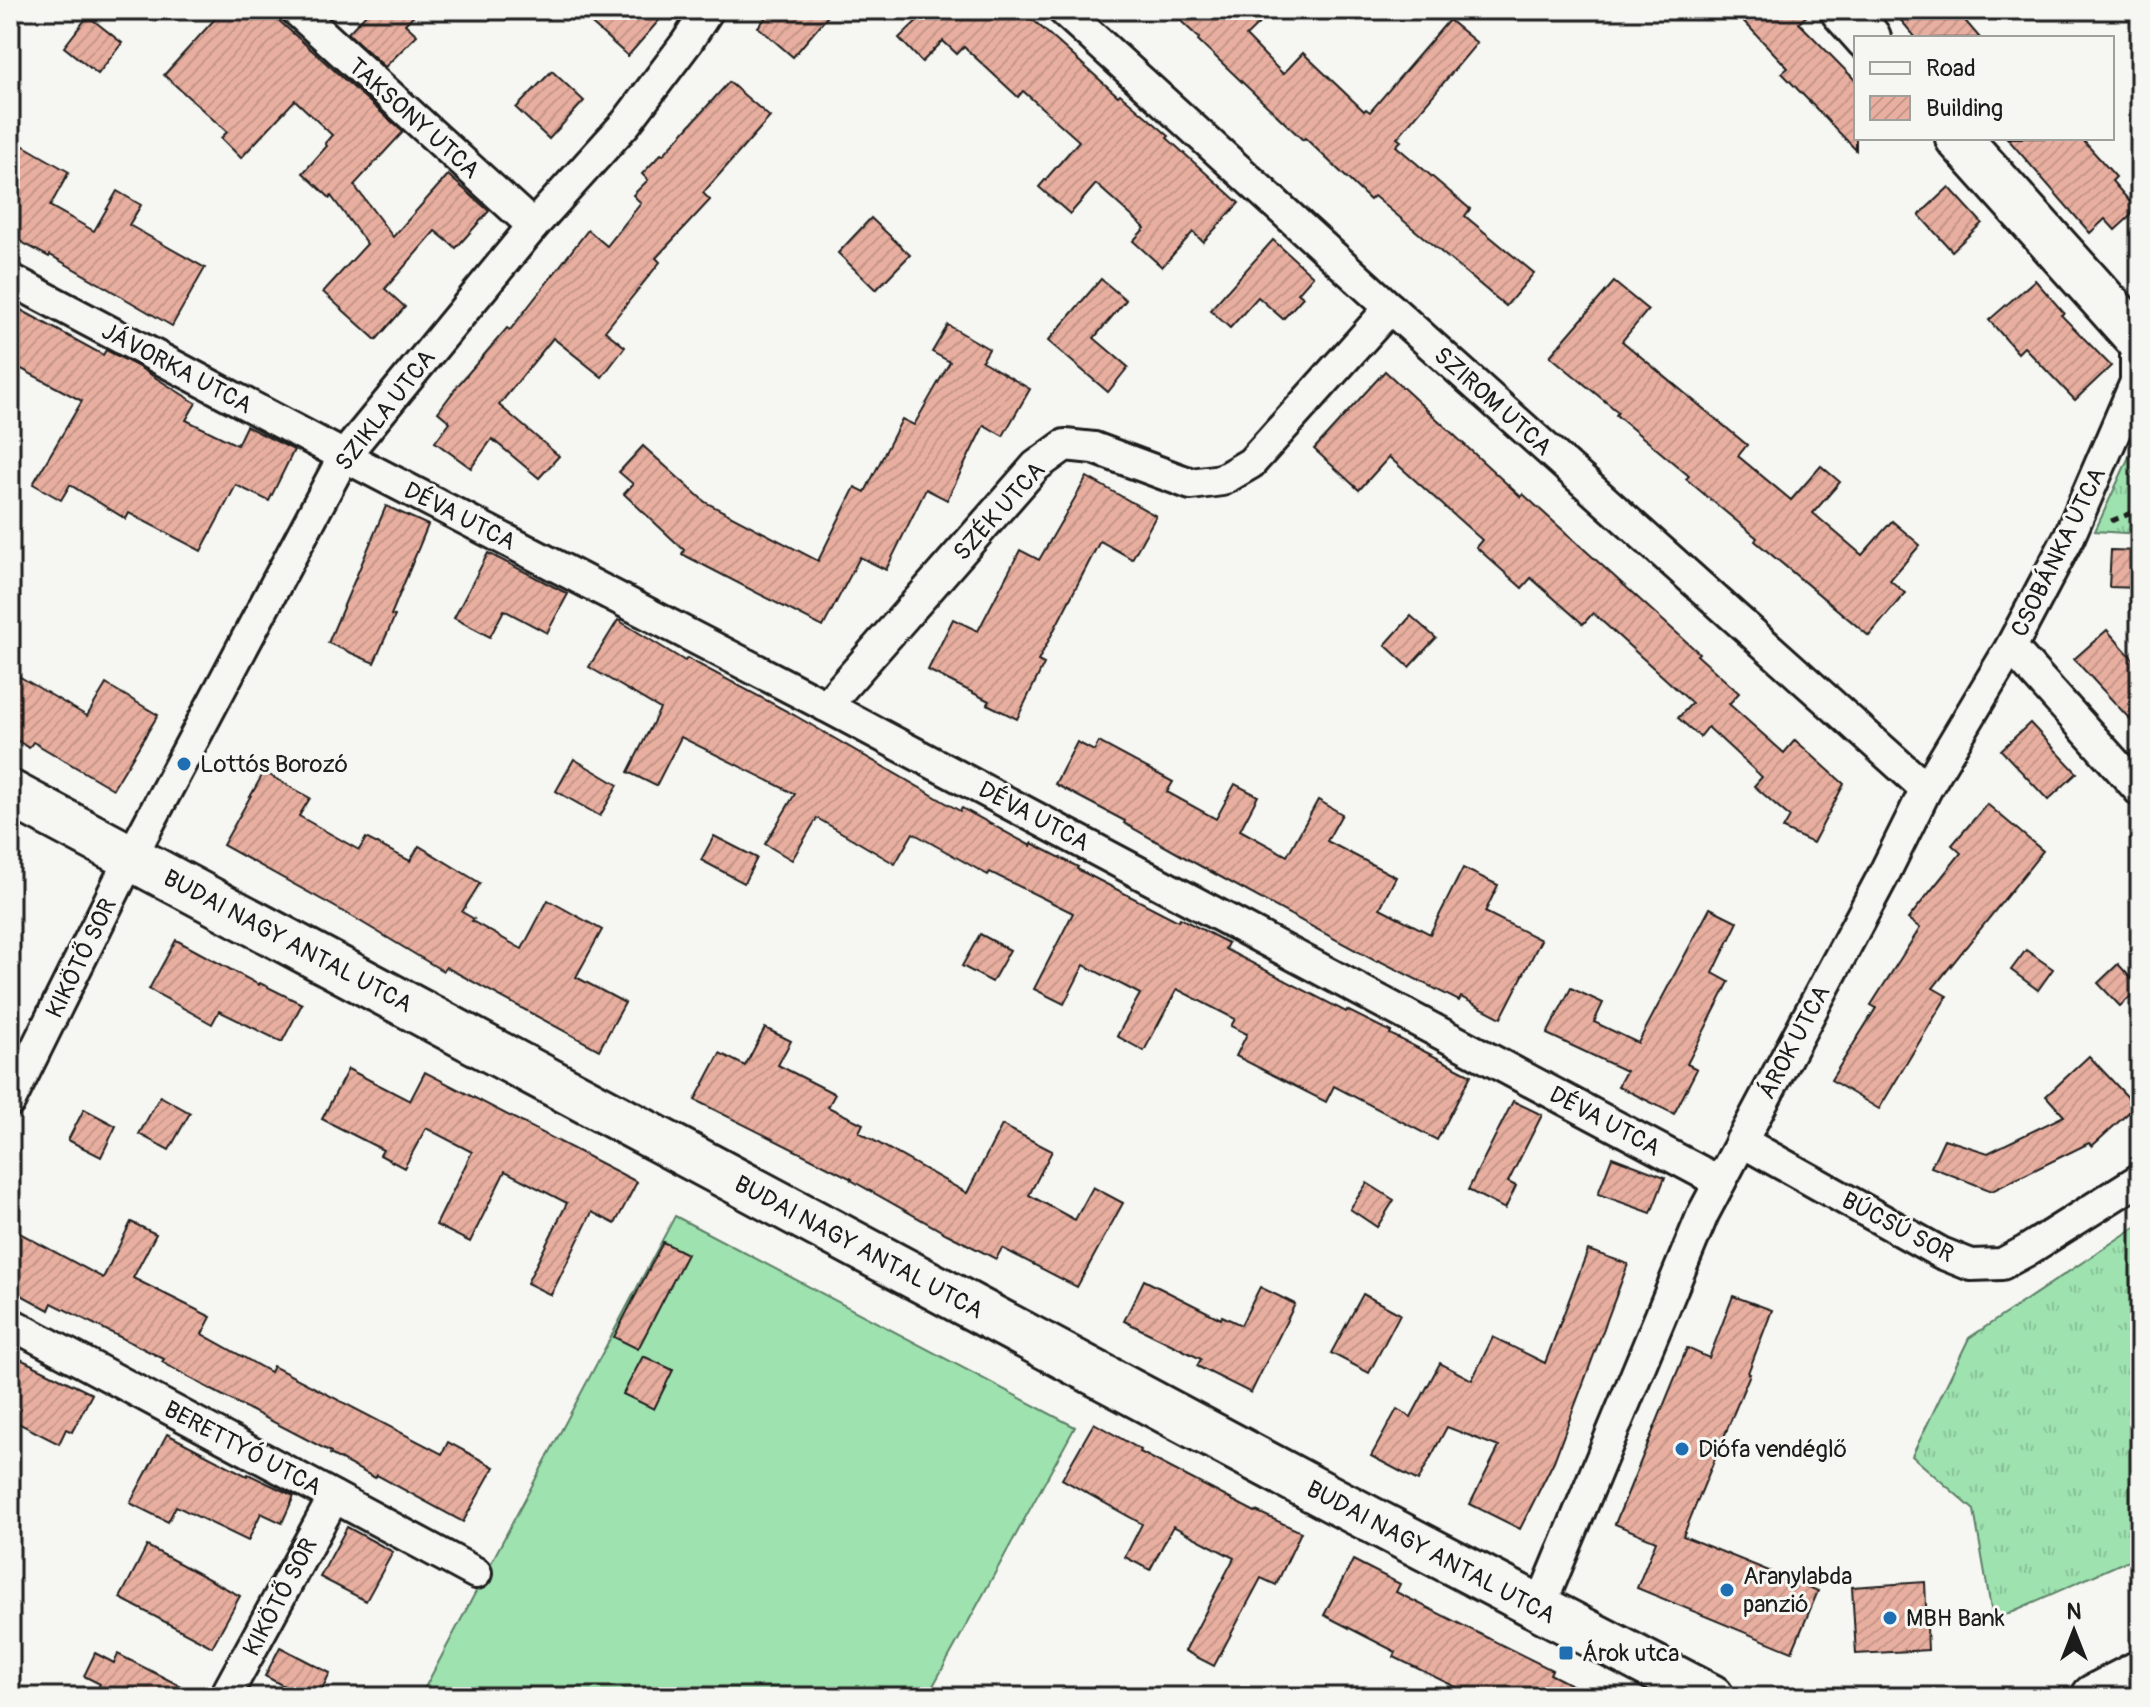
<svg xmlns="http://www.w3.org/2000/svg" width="2150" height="1707" viewBox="0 0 2150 1707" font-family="Pangolin,sans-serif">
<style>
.grass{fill:url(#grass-tufts);stroke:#5c7f66;stroke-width:2}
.garden{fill:#9de2af;stroke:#5c7f66;stroke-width:2}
.building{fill:url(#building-hatch);stroke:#1c1c1c;stroke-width:2}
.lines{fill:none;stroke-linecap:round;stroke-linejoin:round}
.street-casing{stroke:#1c1c1c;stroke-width:36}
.secondary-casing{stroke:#1c1c1c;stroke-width:50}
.path{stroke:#1c1c1c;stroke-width:5;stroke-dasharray:8 6;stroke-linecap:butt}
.street{stroke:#f6f6f2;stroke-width:30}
.secondary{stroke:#f6f6f2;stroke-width:44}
.poi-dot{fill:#1f6fb2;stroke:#f6f6f2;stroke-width:3}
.labels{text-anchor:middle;stroke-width:6;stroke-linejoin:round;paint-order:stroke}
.street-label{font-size:24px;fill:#1c1c1c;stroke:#f6f6f2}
.poi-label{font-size:24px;fill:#1c1c1c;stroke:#f6f6f2;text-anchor:start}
</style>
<defs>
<pattern id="grass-tufts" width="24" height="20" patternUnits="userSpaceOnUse" patternTransform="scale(2)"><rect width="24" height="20" fill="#9de2af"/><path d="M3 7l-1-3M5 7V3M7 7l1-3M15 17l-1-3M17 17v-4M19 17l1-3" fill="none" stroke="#87c196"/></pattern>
<pattern id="building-hatch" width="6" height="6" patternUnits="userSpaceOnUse" patternTransform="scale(2)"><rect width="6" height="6" fill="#e8afa0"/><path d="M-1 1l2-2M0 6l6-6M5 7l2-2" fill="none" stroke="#c69689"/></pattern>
</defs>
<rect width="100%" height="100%" fill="#f6f6f2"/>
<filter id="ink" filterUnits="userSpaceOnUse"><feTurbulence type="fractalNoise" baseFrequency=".0125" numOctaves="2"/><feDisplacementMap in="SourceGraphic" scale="16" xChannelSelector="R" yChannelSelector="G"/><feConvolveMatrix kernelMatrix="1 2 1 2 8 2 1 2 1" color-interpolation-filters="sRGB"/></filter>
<g filter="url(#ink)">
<g class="grass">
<polygon points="2140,433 2140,534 2095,531"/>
<polygon points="2140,1224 2140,1555 1993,1620 1974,1510 1912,1456 1969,1338"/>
</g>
<polygon class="garden" points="675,1216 1075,1427 927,1697 420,1697"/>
<g class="building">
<polygon points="223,10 267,10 403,132 354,185 393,237 448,175 489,211 456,248 435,231 385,289 405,307 376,340 323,292 367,244 331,196 330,198 303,173 327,146 325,143 332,135 295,100 241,158 221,138 227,132 164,75"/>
<polygon points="370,10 419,10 405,24 417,35 385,67 348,33"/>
<polygon points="576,10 668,10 628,56"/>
<polygon points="772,10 833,10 793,57 758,27"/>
<polygon points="928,10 1022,10 1118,96 1120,94 1169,136 1167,138 1239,203 1203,242 1193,232 1162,267 1133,241 1145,228 1096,184 1070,214 1039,187 1079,141 1023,91 1018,97 964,47 957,54 943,41 922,62 899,38"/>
<polygon points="1169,10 1273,10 1246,36 1283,74 1303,53 1364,111 1366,109 1370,112 1449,20 1477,43 1397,138 1401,141 1396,146 1470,209 1465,216 1534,273 1506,306 1374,196 1370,200 1305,138 1303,140 1198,40 1199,38"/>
<polygon points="1733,10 1813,10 1799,23 1856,81 1856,150 1782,73 1788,68"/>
<polygon points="1892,10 1956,10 1980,38 1916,38"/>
<polygon points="88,16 122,43 98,74 64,47"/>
<polygon points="552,71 584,101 549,139 516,108"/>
<polygon points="729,82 770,117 703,193 710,200 656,258 660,262 605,331 625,347 602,377 553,338 499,405 559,456 539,478 492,439 471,468 435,442 450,422 438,412 459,384 507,328 510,330 588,230 607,246 641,203 633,195 648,180 642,174 661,154 663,155"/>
<polygon points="10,138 69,172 50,206 94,231 117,191 141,205 129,225 205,268 172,326 50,255 49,257 10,236"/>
<polygon points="2007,138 2081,138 2116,177 2112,181 2137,210 2115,230 2105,219 2090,233"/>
<polygon points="1949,187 1982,223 1952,251 1919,215"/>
<polygon points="871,218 910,255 876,290 838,253"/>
<polygon points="1273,240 1313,276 1298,293 1303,297 1283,319 1258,297 1230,328 1210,310"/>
<polygon points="1101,279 1126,300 1094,338 1128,367 1108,392 1048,341"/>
<polygon points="2035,280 2064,313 2061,315 2111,366 2075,400 2024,347 2018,353 1989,320"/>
<polygon points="1614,282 1648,310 1622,341 1747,445 1738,456 1791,500 1821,466 1840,482 1813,513 1862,555 1892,521 1920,545 1890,580 1905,593 1869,636 1755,541 1757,538 1686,479 1689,476 1616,415 1618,412 1550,356"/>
<polygon points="10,304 103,355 106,350 137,366 196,403 186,420 237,445 246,426 294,450 269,501 236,485 201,551 129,513 126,519 70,485 61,500 33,484 82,401 10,363"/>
<polygon points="948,325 989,349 982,361 1030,389 1003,436 984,425 947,500 926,489 886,570 860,557 823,627 682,554 684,550 624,494 633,484 619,472 643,446 705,502 818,561 855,487 865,492 902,419 914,425 950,362 932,352"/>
<polygon points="1385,371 1521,497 1523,494 1699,653 1697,655 1739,693 1729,704 1784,753 1795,740 1844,784 1813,843 1783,829 1790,817 1754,786 1762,777 1708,727 1700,737 1678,718 1692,703 1593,613 1583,624 1531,578 1522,588 1476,547 1482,540 1389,457 1359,490 1314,449"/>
<polygon points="1087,477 1156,516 1132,559 1100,541 1038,661 1044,664 1017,719 987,704 989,701 928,670 953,619 978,631 1020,550 1039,560"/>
<polygon points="386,506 428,525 391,615 395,616 374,663 328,643"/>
<polygon points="2111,550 2140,551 2140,588 2109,587"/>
<polygon points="488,553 568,594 547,633 504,610 490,637 454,618"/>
<polygon points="1411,616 1436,638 1409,667 1385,645"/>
<polygon points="618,620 685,661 687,658 794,715 960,811 962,808 1031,846 1032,843 1078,867 1077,869 1178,921 1180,918 1228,943 1225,949 1346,1012 1347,1010 1391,1032 1390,1034 1471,1075 1437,1140 1334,1086 1326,1102 1236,1056 1247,1034 1231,1026 1235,1019 1177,989 1144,1051 1117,1036 1140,994 1084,965 1064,1004 1034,989 1073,913 990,872 988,875 913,833 895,864 817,818 792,860 765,844 795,794 681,737 656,786 628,772 660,709 589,667"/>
<polygon points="2107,630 2140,667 2140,730 2074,659"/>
<polygon points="10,671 87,716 106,684 158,715 113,789 33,742 29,748 10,736"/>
<polygon points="2030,723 2077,773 2048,800 2001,750"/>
<polygon points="1077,742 1094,751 1099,742 1173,782 1167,792 1216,819 1235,784 1258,796 1240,830 1287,856 1318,800 1342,814 1327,841 1396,877 1380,908 1430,934 1463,868 1498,885 1485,912 1541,940 1501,1018 1461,997 1459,1001 1378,960 1377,962 1193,862 1124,823 1125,821 1055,784"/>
<polygon points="574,759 618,785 600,816 556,791"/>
<polygon points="264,772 310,798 299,816 359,850 366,838 410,861 419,846 480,883 462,912 474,919 472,921 522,949 548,900 602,930 576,977 625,1003 599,1050 446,967 443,971 353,917 223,845"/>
<polygon points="1987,804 2043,851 1933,988 1947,996 1879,1109 1831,1080 1876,1008 1871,1005 1920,928 1908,919 1961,853 1952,845"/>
<polygon points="714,836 757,858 744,883 701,860"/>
<polygon points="1710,908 1738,922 1713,973 1729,982 1687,1064 1697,1069 1674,1114 1618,1086 1626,1071 1547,1034 1571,988 1603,1003 1594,1022 1638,1043"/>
<polygon points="980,934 1010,950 992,982 962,966"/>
<polygon points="176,940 259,985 260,983 302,1004 282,1042 219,1011 212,1024 149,989"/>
<polygon points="2026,950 2053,969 2038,990 2011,970"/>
<polygon points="2118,964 2140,988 2120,1006 2098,983"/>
<polygon points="765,1028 791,1041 778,1065 835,1094 828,1107 863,1124 859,1132 967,1193 1002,1125 1052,1151 1029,1195 1075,1220 1093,1187 1123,1203 1077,1287 1002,1248 996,1259 947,1234 851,1180 852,1179 695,1100 720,1053 745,1066"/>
<polygon points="2089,1056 2136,1106 2092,1146 2089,1143 1992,1191 1931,1167 1944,1139 1988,1153 2064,1116 2046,1096"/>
<polygon points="348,1069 410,1101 425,1072 637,1182 615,1224 592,1212 551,1295 527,1283 567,1203 505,1171 470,1242 436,1225 472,1152 426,1128 404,1168 380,1155 383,1150 322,1119"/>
<polygon points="160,1096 190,1113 169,1150 139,1134"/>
<polygon points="1513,1101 1542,1115 1508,1182 1516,1186 1505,1209 1468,1190"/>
<polygon points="84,1109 116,1126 101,1157 68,1140"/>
<polygon points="1612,1157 1665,1177 1651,1213 1598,1194"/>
<polygon points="1367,1183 1394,1200 1377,1227 1350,1209"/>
<polygon points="131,1222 156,1234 133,1278 211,1317 202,1334 270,1372 273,1366 442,1454 448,1442 494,1467 463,1522 377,1475 375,1478 330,1454 331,1452 212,1390 162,1362 164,1359 52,1303 49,1310 10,1289 10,1247 18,1232 103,1278"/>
<polygon points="663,1242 687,1254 638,1349 614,1337"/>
<polygon points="1588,1250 1628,1264 1554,1461 1520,1529 1470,1504 1499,1447 1447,1427 1418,1481 1371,1456 1397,1409 1411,1417 1440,1363 1472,1380 1493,1337 1545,1363"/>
<polygon points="1144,1280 1221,1319 1222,1316 1241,1325 1260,1287 1295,1304 1251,1393 1197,1366 1201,1359 1124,1321"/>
<polygon points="1363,1294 1400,1314 1369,1373 1331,1353"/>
<polygon points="1733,1296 1772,1310 1748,1373 1750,1374 1683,1536 1818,1591 1792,1652 1637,1588 1656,1541 1615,1524 1687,1348 1709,1358"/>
<polygon points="10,1354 92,1394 72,1432 66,1429 59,1444 10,1419"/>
<polygon points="643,1356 673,1370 654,1409 623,1394"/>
<polygon points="1094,1423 1141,1450 1140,1452 1255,1512 1256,1511 1301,1532 1276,1585 1261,1578 1214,1666 1185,1651 1234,1558 1173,1526 1150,1570 1125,1557 1142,1524 1062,1479"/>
<polygon points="167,1434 247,1476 248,1474 294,1496 282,1523 261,1513 248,1541 176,1506 168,1522 130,1503"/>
<polygon points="347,1527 393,1552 366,1601 320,1577"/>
<polygon points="147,1546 240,1596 212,1647 120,1598"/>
<polygon points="1353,1560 1400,1584 1396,1592 1552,1670 1550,1674 1595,1697 1476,1697 1394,1657 1396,1652 1324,1615"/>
<polygon points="1925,1582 1928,1650 1856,1654 1852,1587"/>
<polygon points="280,1647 330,1673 318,1697 304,1697 265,1676"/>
<polygon points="95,1653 114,1663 118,1654 202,1697 94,1697 100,1684 84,1676"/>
</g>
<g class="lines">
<g class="street-casing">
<g id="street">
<polyline points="296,10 533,226"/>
<polyline points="1063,10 1390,308 1926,789"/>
<polyline points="10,279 344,456 826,706 1720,1182"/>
<polyline points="2011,647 2140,791"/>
<polyline points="826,706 1036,466 1065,445 1094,448 1191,484 1222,480 1251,463 1390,308"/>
<polyline points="10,1101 131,857 344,456 533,226 626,123 687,42 708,10"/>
<polyline points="1741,1141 1941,1253 1971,1265 2002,1264 2026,1251 2140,1179"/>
<polyline points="10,1323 476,1573"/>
<polyline points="1539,1609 1703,1214 1883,876 1926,789 2011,647 2069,537 2136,382 2136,336 2140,322"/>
<polyline points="225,1697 334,1497"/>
</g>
</g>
<g class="secondary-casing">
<g id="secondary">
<polyline points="1843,10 1868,38"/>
<polyline points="1958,138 2140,341"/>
<polyline points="10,793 1335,1501 1711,1697"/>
<polyline points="2094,1697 2140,1673"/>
</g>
</g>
<polyline class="path" points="2111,521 2140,510"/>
<use href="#street" class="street"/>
<use href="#secondary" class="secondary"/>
</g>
</g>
<g class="poi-dot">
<circle cx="184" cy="764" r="8"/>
<circle cx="1682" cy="1449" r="8"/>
<circle cx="1727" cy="1590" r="8"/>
<circle cx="1890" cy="1618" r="8"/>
<rect x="1558" y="1645" width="16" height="16" rx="4"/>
</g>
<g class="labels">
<g class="street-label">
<text transform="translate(414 118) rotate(42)" y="8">TAKSONY UTCA</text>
<text transform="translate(177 368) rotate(28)" y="8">JÁVORKA UTCA</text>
<text transform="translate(1493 401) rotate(42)" y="8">SZIROM UTCA</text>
<text transform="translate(385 410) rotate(-52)" y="8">SZIKLA UTCA</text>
<text transform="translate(999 511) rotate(-48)" y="8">SZÉK UTCA</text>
<text transform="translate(460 516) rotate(27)" y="8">DÉVA UTCA</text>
<text transform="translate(2058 552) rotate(-64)" y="8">CSOBÁNKA UTCA</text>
<text transform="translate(1034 816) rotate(28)" y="8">DÉVA UTCA</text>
<text transform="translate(288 941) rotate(28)" y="8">BUDAI NAGY ANTAL UTCA</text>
<text transform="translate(81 958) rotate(-64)" y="8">KIKÖTŐ SOR</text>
<text transform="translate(1794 1042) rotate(-62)" y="8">ÁROK UTCA</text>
<text transform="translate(1605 1121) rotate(28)" y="8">DÉVA UTCA</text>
<text transform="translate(1898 1227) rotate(28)" y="8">BÚCSÚ SOR</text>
<text transform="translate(859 1247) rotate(28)" y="8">BUDAI NAGY ANTAL UTCA</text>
<text transform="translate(243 1448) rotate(28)" y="8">BERETTYÓ UTCA</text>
<text transform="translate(1431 1552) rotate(28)" y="8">BUDAI NAGY ANTAL UTCA</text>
<text transform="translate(280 1597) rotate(-62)" y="8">KIKÖTŐ SOR</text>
</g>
<g class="poi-label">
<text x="200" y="772">Lottós Borozó</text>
<text x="1698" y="1457">Diófa vendéglő</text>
<text x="1743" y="1584">Aranylabda<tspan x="1743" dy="28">panzió</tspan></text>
<text x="1906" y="1626">MBH Bank</text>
<text x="1582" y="1661">Árok utca</text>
</g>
</g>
<rect width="2150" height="1707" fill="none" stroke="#f6f6f2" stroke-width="40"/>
<rect x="20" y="20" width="2110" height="1667" fill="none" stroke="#1c1c1c" stroke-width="3" filter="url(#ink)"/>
<rect x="1854" y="36" width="260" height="104" fill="#f6f6f2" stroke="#9f9f9c" stroke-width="2"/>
<rect x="1870" y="62" width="40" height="12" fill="#f6f6f2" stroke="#9f9f9c" stroke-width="2"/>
<text x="1926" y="76" font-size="24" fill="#1c1c1c">Road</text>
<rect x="1870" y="96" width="40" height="24" fill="url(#building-hatch)" stroke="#9f9f9c" stroke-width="2"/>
<text x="1926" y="116" font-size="24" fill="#1c1c1c">Building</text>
<g transform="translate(2074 1631)" stroke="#f6f6f2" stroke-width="6" paint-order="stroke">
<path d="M0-6L14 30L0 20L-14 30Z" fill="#1c1c1c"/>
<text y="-12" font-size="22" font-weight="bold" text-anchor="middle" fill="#1c1c1c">N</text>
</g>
</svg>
